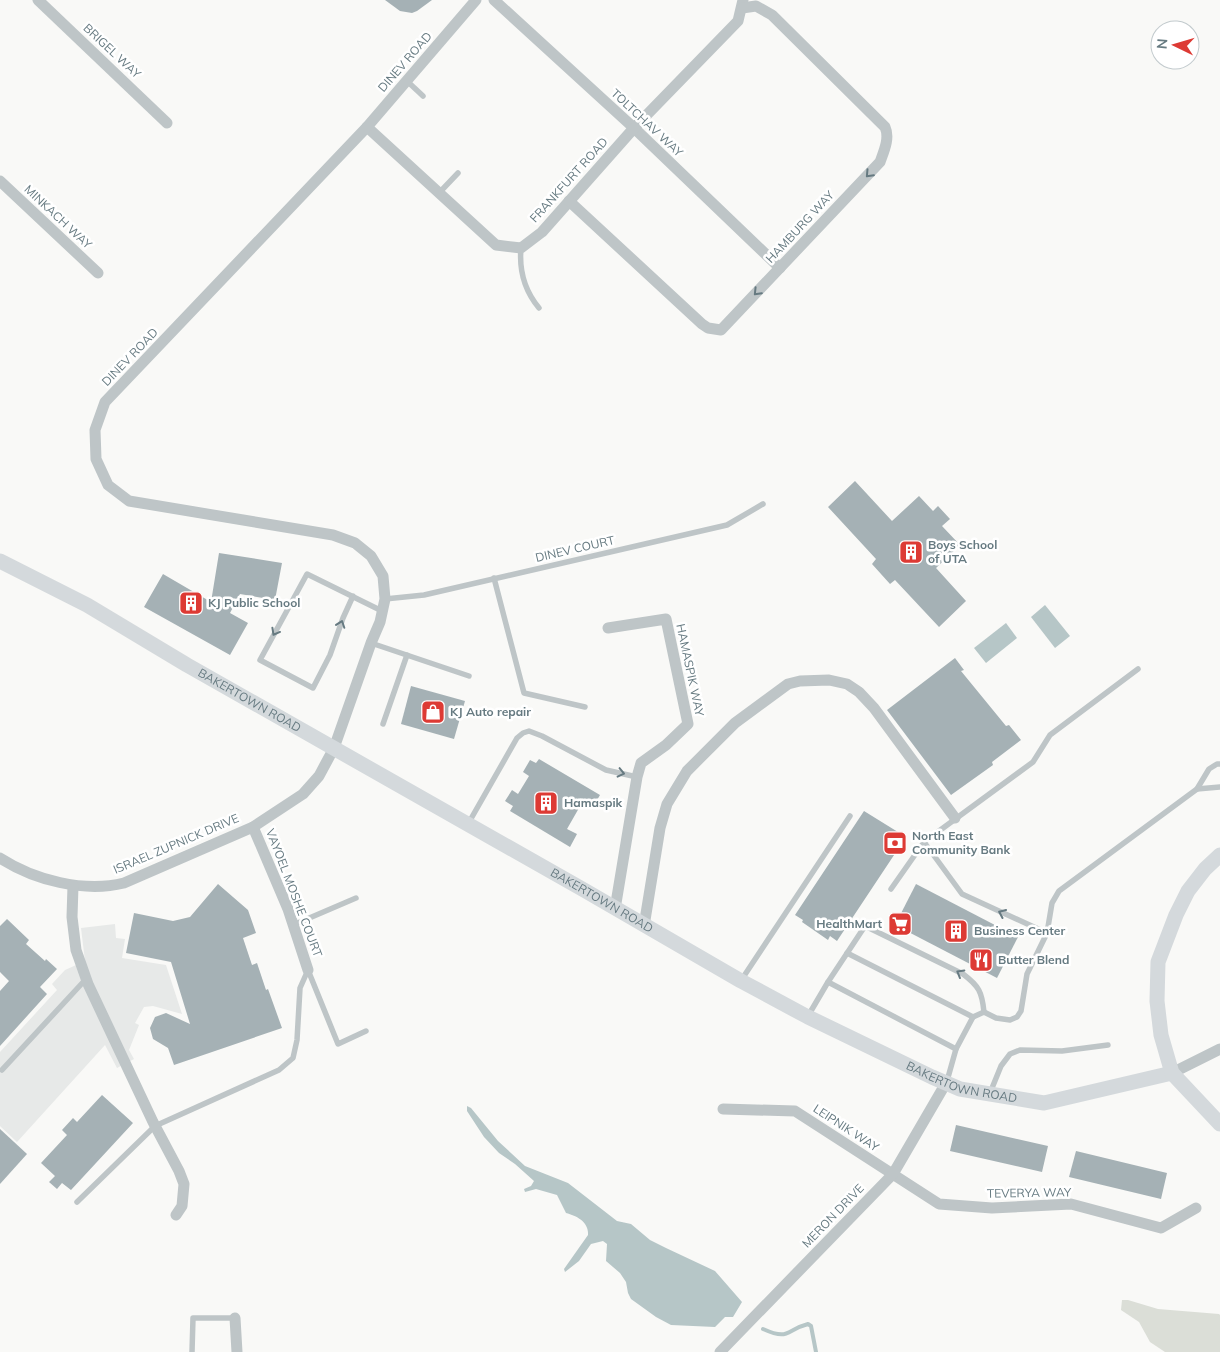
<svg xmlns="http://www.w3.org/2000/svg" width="1220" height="1352" viewBox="0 0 1220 1352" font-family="Mulish,sans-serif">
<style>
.built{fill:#e7e9e8}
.green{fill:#dbded7}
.water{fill:#b6c6c7}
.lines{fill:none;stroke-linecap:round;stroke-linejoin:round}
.stream{stroke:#b6c6c7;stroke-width:4}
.building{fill:#a5b1b5}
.lane{stroke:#bec5c7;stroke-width:5.5}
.street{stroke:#bec5c7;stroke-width:11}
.secondary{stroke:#d4d9dc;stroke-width:15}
.oneway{stroke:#667a81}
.labels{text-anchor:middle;stroke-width:5;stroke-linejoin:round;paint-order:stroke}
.street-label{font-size:12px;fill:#667a81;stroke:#fff}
.poi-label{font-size:12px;font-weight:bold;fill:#667a81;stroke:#fff;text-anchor:start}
</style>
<rect width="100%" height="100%" fill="#f9f9f7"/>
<polygon class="built" points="115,924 116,938 125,939 122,958 166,965 182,1014 153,1006 144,1007 135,1023 139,1025 129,1050 134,1059 117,1068 105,1045 17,1142 0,1126 0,1052 57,990 52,984 65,970 85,961 81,928"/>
<polygon class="green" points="1122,1300 1128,1300 1158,1309 1219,1314 1220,1315 1220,1352 1165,1352 1150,1342 1139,1322 1121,1310"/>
<g class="water">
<polygon points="1045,605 1070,636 1055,648 1031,617"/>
<polygon points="1006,623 1017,638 986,663 974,648"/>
<path d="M467,1106L471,1108L498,1141L525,1166L568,1183L617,1221L631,1224L650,1240L666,1248L715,1271L742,1302L733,1317H725L715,1327L671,1325L656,1317L631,1299L628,1293L626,1282L620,1273L606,1261L607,1244L603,1241L591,1244L579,1261L565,1272L564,1269L588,1235C589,1222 577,1216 566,1213L557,1195L536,1189L525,1192L524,1189L531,1186L534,1181L515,1164L499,1153L484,1137L467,1111Z"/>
</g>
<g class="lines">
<path class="stream" d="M763,1329C790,1341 785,1330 808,1324L811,1326L816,1352"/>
</g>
<g class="building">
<polygon points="385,0 432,0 417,11 412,13 400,11"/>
<polygon points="855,481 892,521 919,496 933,511 938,506 950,519 942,526 960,545 936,568 966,601 939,627 895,580 890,584 872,564 876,559 828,507"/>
<polygon points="219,553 282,563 275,600 240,594 230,613 248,623 230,655 144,607 163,574 211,602"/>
<polygon points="955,658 964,670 961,671 1006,726 1009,725 1021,740 992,762 993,765 951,795 887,710"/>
<polygon points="411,686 465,701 454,739 401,724"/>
<polygon points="539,759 600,795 593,807 583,801 567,829 577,834 570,847 510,811 513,806 505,801 512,790 518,794 529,776 523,772 530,760 536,763"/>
<polygon points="864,811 906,837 837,941 830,936 828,940 802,922 803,920 795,915"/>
<polygon points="218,884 248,910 256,933 243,938 252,965 257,963 266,990 268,989 282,1028 174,1065 168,1048 153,1039 150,1028 155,1017 166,1013 190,1024 171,962 126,953 134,913 173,921 190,917"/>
<polygon points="916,884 1018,937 997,978 895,925"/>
<polygon points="7,919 29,940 26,944 45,961 46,959 57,969 40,987 47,994 0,1046 0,991 9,981 0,972 0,926"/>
<polygon points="102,1095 133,1123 71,1190 62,1183 57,1189 49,1182 55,1176 41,1163 67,1135 62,1130 73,1118 77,1122"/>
<polygon points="956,1125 1048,1146 1042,1172 950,1151"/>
<polygon points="0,1129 27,1154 0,1184"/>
<polygon points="1076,1151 1167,1173 1161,1199 1069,1177"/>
</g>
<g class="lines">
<g class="lane">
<polyline points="407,81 423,96"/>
<polyline points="439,193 458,173"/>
<path d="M521,248C519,270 524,290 539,308"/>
<polyline points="494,578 524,693 585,707"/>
<polyline points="353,596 343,618 330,655 313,688 260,660 307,574 382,611"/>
<polyline points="385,599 424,595 727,525 763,504"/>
<polyline points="371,643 469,676"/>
<polyline points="383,724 407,655"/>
<polyline points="1197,789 1220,787"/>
<polyline points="468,824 517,738 523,733 529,731 542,736 606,770 637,777"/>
<polyline points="924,842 962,894 1047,933"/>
<polyline points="891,889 924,842 1033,762 1050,735 1138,669"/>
<polyline points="293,925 356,898"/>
<polyline points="847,953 973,1017 956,1049 947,1081"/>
<polyline points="308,970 338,1044 366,1031"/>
<polyline points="742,979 850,816"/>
<polyline points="828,982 956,1049"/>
<path d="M808,1016L828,982L865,926L963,974C979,986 982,992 984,1012"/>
<polyline points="973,1017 984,1012 996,1018 1010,1020 1017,1017 1021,1011 1027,974 1047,933 1052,903 1059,891 1197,789 1209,769 1217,764 1220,764"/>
<polyline points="2,1070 86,979"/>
<polyline points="990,1093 1001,1066 1010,1054 1020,1050 1062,1051 1108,1045"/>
<polyline points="77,1202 155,1126 279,1070 293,1058 297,1040 300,988 308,970"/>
<polyline points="192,1352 193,1318 235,1318"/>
</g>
<g class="street">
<polyline points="38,0 167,123"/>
<polyline points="494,0 634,128 780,268"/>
<polyline points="367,127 496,245 521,248 542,232 634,128 738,21 743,0"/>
<polyline points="0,181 98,273"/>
<path d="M569,201L702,324L708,328L721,330L880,162C884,151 890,138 885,127L772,15L756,6L742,8"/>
<polyline points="608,628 666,619 688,724 666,745 641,763 637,777 615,909"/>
<polyline points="253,827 288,909 308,970"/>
<path d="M0,858C34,880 84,893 124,883L253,827L303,794L319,776L334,748L371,643L380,622L385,599L383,576L371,556L355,543L333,535L129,501L108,485L96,459L95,430L105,402L367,127L476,0"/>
<polyline points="73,886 72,917 76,950 88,984 153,1122 179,1171 184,1184 182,1206 176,1215"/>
<polyline points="644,926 660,828 667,804 687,771 735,723 788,684 800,681 829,680 847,684 859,692 874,708 955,818"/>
<polyline points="1172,1073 1220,1049"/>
<polyline points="723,1109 795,1111 939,1204 992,1208 1071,1204 1161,1228 1196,1208"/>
<polyline points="235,1318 237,1352"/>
<polyline points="720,1352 893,1174 946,1083"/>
</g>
<g class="secondary">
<path id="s1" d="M0,561L87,605L187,665L584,890L741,981L808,1017L932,1077L960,1089L1044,1103L1172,1073"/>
<polyline points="1220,855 1205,869 1188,891 1176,915 1158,962 1157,1001 1161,1035 1172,1073 1220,1124"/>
</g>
</g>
<defs><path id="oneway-chevron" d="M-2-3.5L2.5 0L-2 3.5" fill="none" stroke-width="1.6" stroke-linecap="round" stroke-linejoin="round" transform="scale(1.25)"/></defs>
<g class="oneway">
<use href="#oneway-chevron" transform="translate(869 174) rotate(133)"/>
<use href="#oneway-chevron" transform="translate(757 292) rotate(134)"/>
<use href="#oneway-chevron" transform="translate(341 624) rotate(-71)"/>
<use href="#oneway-chevron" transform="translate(275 632) rotate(119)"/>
<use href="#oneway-chevron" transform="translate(621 773) rotate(13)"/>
<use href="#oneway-chevron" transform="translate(1002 913) rotate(-156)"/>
<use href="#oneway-chevron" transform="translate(960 973) rotate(-150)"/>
</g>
<defs>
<g id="building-square" transform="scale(1.25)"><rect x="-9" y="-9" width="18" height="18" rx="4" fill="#dd3a34" stroke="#fff"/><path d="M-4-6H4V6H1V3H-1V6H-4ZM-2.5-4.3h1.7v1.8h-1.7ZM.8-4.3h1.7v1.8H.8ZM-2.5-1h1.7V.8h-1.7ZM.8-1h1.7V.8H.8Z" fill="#fff"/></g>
<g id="shop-square" transform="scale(1.25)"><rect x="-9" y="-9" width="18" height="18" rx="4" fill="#dd3a34" stroke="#fff"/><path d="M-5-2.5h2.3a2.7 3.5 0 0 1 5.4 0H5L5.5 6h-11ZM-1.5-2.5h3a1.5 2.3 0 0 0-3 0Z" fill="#fff"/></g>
<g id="bank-square" transform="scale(1.25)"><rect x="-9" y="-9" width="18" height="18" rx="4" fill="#dd3a34" stroke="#fff"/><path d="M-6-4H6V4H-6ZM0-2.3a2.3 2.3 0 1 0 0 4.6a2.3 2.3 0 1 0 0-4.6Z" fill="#fff"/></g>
<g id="supermarket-square" transform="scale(1.25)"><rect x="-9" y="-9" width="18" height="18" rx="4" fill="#dd3a34" stroke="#fff"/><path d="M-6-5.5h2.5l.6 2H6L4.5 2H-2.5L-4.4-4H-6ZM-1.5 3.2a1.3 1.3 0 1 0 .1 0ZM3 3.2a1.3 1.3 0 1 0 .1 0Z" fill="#fff"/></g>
<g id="restaurant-square" transform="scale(1.25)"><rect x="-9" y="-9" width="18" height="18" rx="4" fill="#dd3a34" stroke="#fff"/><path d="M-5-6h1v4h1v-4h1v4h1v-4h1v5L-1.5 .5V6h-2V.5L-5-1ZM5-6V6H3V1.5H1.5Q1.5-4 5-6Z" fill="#fff"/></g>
</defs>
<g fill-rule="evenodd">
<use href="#building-square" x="911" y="552"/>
<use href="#building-square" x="191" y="603"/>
<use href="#shop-square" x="433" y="712"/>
<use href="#building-square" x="546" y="803"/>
<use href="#bank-square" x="895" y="843"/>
<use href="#supermarket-square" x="900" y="924"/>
<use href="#building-square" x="956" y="931"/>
<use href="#restaurant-square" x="981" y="960"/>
</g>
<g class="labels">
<g class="street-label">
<text transform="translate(112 51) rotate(43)" y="4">BRIGEL WAY</text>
<text transform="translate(405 62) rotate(-49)" y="4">DINEV ROAD</text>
<text transform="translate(647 123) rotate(43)" y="4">TOLTCHAV WAY</text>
<text transform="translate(569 180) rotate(-48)" y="4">FRANKFURT ROAD</text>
<text transform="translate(58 217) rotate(43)" y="4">MINKACH WAY</text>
<text transform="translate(800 227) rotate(-47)" y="4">HAMBURG WAY</text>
<text transform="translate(130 357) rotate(-46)" y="4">DINEV ROAD</text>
<text transform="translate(575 549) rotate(-13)" y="4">DINEV COURT</text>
<text transform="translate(690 670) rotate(78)" y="4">HAMASPIK WAY</text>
<text dy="4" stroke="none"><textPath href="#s1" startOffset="286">BAKERTOWN ROAD</textPath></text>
<text transform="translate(176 844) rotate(-23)" y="4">ISRAEL ZUPNICK DRIVE</text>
<text transform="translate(294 893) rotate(69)" y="4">VAYOEL MOSHE COURT</text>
<text dy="4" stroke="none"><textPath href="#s1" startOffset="691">BAKERTOWN ROAD</textPath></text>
<text dy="4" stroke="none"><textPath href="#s1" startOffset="1096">BAKERTOWN ROAD</textPath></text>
<text transform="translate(846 1128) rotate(33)" y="4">LEIPNIK WAY</text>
<text transform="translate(1029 1193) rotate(-1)" y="4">TEVERYA WAY</text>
<text transform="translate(833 1216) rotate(-46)" y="4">MERON DRIVE</text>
</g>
<g class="poi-label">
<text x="928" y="549">Boys School<tspan x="928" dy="14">of UTA</tspan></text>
<text x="208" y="607">KJ Public School</text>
<text x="450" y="716">KJ Auto repair</text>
<text x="564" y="807">Hamaspik</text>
<text x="912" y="840">North East<tspan x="912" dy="14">Community Bank</tspan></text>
<text x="882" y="928" text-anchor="end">HealthMart</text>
<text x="974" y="935">Business Center</text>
<text x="998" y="964">Butter Blend</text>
</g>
</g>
<g transform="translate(1175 45) rotate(275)"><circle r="24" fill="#ffffff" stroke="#c2cacd"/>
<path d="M0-4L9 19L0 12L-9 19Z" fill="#dd3a34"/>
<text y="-8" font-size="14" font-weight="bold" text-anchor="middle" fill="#667a81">N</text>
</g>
</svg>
